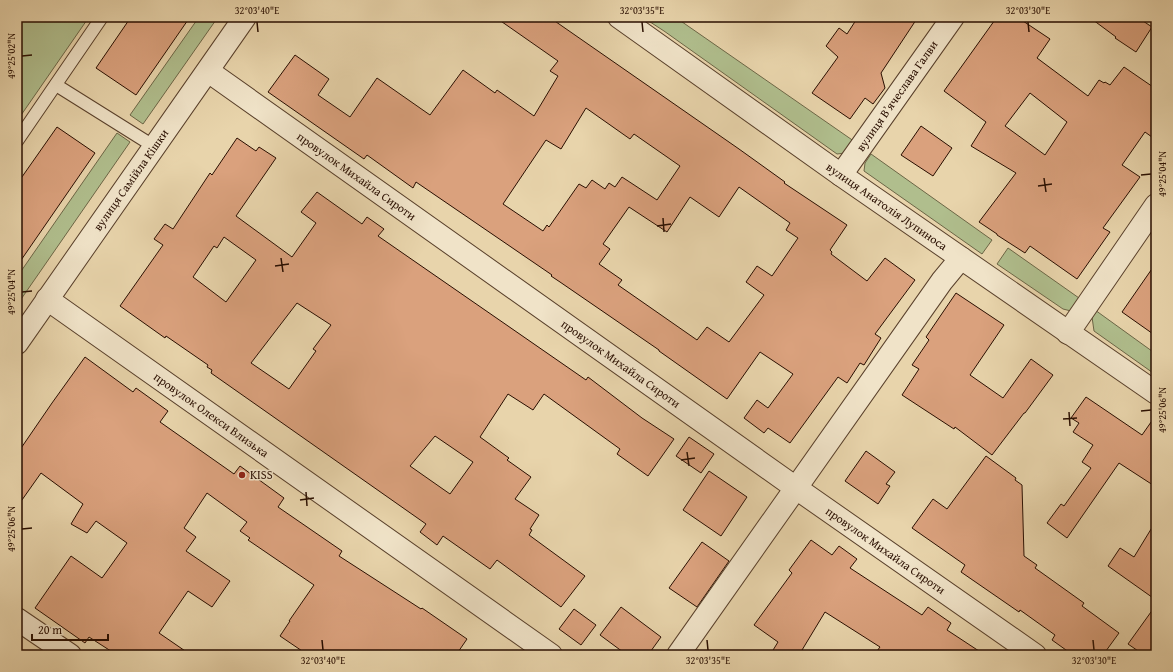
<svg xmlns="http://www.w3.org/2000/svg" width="1173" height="672" viewBox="0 0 1173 672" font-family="'Gentium Book Plus',serif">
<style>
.green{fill:#b0be8d;stroke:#6c6646}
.building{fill:#daa17d;stroke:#290e00;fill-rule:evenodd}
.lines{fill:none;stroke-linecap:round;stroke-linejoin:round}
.service-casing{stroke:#59402b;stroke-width:14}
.minor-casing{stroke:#59402b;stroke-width:24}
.service{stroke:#f0e3c8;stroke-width:12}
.minor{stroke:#f0e3c8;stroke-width:22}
.ticks{fill:none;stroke:#290e00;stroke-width:1.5}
.poi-dot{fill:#8f2418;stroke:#f0e3c8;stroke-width:1.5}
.labels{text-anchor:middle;stroke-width:3;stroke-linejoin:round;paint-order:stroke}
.street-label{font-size:12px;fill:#290e00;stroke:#f0e3c8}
.poi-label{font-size:12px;fill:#290e00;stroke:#f0e3c8;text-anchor:start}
.neatline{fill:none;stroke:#290e00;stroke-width:1.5}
.ticks-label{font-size:10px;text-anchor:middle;fill:#290e00}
</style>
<rect width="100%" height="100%" fill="#e8d4ab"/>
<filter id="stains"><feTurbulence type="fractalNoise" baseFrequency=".005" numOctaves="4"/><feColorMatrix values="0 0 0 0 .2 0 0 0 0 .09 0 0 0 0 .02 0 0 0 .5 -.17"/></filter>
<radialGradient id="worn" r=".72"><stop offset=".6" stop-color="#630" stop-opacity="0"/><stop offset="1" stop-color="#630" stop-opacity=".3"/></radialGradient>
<g class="green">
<polygon points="17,17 89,17 17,121"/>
<polygon points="199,17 218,17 143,124 130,115"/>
<polygon points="643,17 675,17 858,144 845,153 837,154 664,31 644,18"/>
<polygon points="117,133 130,142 17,305 17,277"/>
<polygon points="871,154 992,240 982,254 864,171 865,163"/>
<polygon points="1008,248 1079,298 1071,311 1063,309 997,264"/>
<polygon points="1095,310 1156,354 1156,375 1094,331 1092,317"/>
</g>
<g class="building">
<polygon points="131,17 190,17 136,95 96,68"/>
<path d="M495,17H549L739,149L785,182L784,183L847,225L830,250L832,252L831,254L867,281L885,258L915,280L875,334L881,338L864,365L860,363L847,383L838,377L790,443L768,428L764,433L744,418L757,400L768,408L793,374L760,352L727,399L659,351V350L560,282L551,276L552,275L416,182L413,188L367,155L364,159L268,92L295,55L329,79L318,95L350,117L377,78L430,115L463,70L495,93L497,90L534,116L558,76L550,71L558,61ZM586,108L630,139L634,134L680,166L657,200L622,177L615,187L609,183L605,189L592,180L586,188L579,184L549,227L547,225L543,231L503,204L546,140L561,149ZM739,187L790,223L786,230L798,238L772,276L757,266L746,282L764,295L729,342L707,327L697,340L618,285L622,280L599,264L610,249L603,244L629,207L667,232L690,197L719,217Z"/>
<polygon points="858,17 918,17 881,73 885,88 873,104 865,98 850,119 812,93 838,57 826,46 839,28 847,34"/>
<path d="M997,17H1017L1050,39L1037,58L1088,96L1099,80L1104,83L1105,82L1110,85L1124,67L1156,89V140L1145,132L1122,165L1140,177L1103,228L1110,232L1077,279L1030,246L1025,253L997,235V234L979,222L1016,173L971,146L986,122L944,91ZM1030,93L1067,122L1045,155L1005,126Z"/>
<polygon points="1089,17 1137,17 1152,27 1136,52 1115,38 1116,37"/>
<polygon points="921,126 952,148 933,176 901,155"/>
<polygon points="57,127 95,153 17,266 17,184"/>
<path d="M237,138L256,151L259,147L276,158L236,216L292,257L316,223L301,212L317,192L362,224L367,217L384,229L378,236L586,380L588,377L642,418L674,439L648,476L617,454L620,449L544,394L533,410L508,394L480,437L509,458L507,460L531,477L515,499L539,515L530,529L532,530L529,535L585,576L561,607L497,560L490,569L443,536L437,545L420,532L426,524L211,373L212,370L207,367L208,365L166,336L165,338L120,306L163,245L154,239L165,224L173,229L210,173L212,175ZM224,237L256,260L226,302L193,277L214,246L217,248ZM297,303L331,325L313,349L316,351L289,389L251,363ZM435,436L473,462L450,494L410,466Z"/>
<polygon points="1156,263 1156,336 1122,312"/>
<polygon points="956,293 1004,325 970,375 1003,398 1031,359 1053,375 1025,413 1024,413 992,455 955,427 954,429 902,395 919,369 912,365 929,340 926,337"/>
<polygon points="85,357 133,392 136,388 168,411 160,422 234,474 240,466 284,498 278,507 342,551 339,556 421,609 422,608 467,639 456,655 308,655 280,636 290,621 289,621 314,585 248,540 250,538 240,531 247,522 207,493 184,528 196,537 186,551 230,581 212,607 188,591 159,633 191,655 117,655 89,637 85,643 35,608 71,556 102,578 127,543 96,521 87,533 71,524 83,504 41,473 17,507 17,454 52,403"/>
<polygon points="1086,397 1142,435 1156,415 1156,487 1119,463 1067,538 1047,523 1061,504 1064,506 1091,468 1082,462 1093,445 1073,432 1079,423 1071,418"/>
<polygon points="689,437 714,454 701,473 676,456"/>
<polygon points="866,451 895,472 886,484 890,486 878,504 845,481"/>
<polygon points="986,456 1016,478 1015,480 1022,485 1024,556 1037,565 1035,568 1084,603 1082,606 1119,633 1103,655 1073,655 1052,640 1055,635 1020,610 1019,612 961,572 965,565 912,528 933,499 947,509"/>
<polygon points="709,471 747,497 721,536 683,510"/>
<polygon points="1156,521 1156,600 1108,566 1120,548 1134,557"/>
<polygon points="811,540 832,555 839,546 857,559 850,568 922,615 928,607 951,623 947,630 985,655 874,655 880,647 825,612 799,655 770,655 778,642 754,625 792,573 789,570"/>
<polygon points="702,542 729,561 697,607 669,588"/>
<polygon points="1156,605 1156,655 1144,655 1128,644"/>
<polygon points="621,607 661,637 648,655 627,655 600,635"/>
<polygon points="574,609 596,625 581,645 559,629"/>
</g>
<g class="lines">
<g class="service-casing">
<g id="service">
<polyline points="56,85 155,147"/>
<polyline points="17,141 102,17"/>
</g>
</g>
<g class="minor-casing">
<g id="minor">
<path id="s1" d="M619,17L841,175L1156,393"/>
<path id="s2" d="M208,71L796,488L1035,655"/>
<polyline points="841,175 953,17"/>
<path id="s3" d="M47,299L551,655"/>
<polyline points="1068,333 1156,205"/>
<path id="s4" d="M17,343L245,17"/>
<polyline points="17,619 70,655"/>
<polyline points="678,655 942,281 961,258"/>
</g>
</g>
<use href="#service" class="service"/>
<use href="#minor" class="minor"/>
</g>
<path class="ticks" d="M257,22L258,32M642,22L643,32M1028,22L1029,32M22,56L32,55M1141,175L1151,174M1044,178L1046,192M1038,186L1052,184M663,218L664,232M657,226L671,224M281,258L283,272M275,266L289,264M22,292L32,291M1141,411L1151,410M1069,412L1070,426M1063,419L1077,418M687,452L689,466M681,460L695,458M306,492L307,506M300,500L314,498M22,529L32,528M322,640L323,650M707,640L708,650M1093,640L1094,650"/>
<circle class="poi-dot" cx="242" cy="475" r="4"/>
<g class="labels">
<g class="street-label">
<text transform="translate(897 96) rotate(-55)" y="4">вулиця Вʼячеслава Галви</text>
<text dy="4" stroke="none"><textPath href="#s2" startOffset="182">провулок Михайла Сироти</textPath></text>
<text dy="4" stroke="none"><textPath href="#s4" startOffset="199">вулиця Самійла Кішки</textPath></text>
<text dy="4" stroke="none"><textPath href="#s1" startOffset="328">вулиця Анатолія Лупиноса</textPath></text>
<text dy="4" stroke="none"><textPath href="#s2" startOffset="506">провулок Михайла Сироти</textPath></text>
<text dy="4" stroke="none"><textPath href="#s3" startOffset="201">провулок Олекси Влизька</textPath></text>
<text dy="4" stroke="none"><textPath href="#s2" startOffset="830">провулок Михайла Сироти</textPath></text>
</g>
<g class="poi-label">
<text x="250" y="479">KISS</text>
</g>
</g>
<rect width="1173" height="672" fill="none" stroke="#e8d4ab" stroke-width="44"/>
<path d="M32 634v6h76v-6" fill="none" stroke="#290e00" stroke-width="2"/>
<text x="38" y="634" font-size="12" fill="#290e00" stroke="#f0e3c8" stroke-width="3" paint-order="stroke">20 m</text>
<rect x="22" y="22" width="1129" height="628" class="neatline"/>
<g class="ticks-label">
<text x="257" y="14">32°03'40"E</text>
<text x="642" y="14">32°03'35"E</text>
<text x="1028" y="14">32°03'30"E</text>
<text transform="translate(11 56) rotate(-90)" y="4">49°25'02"N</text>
<text transform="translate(1162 174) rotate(-90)" y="4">49°25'04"N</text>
<text transform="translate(11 292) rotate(-90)" y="4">49°25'04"N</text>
<text transform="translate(1162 410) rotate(-90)" y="4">49°25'06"N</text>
<text transform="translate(11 529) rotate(-90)" y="4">49°25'06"N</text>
<text x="323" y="664">32°03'40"E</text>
<text x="708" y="664">32°03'35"E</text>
<text x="1094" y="664">32°03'30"E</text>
</g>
<rect width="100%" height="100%" filter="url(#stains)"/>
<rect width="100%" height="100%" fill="url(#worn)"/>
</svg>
